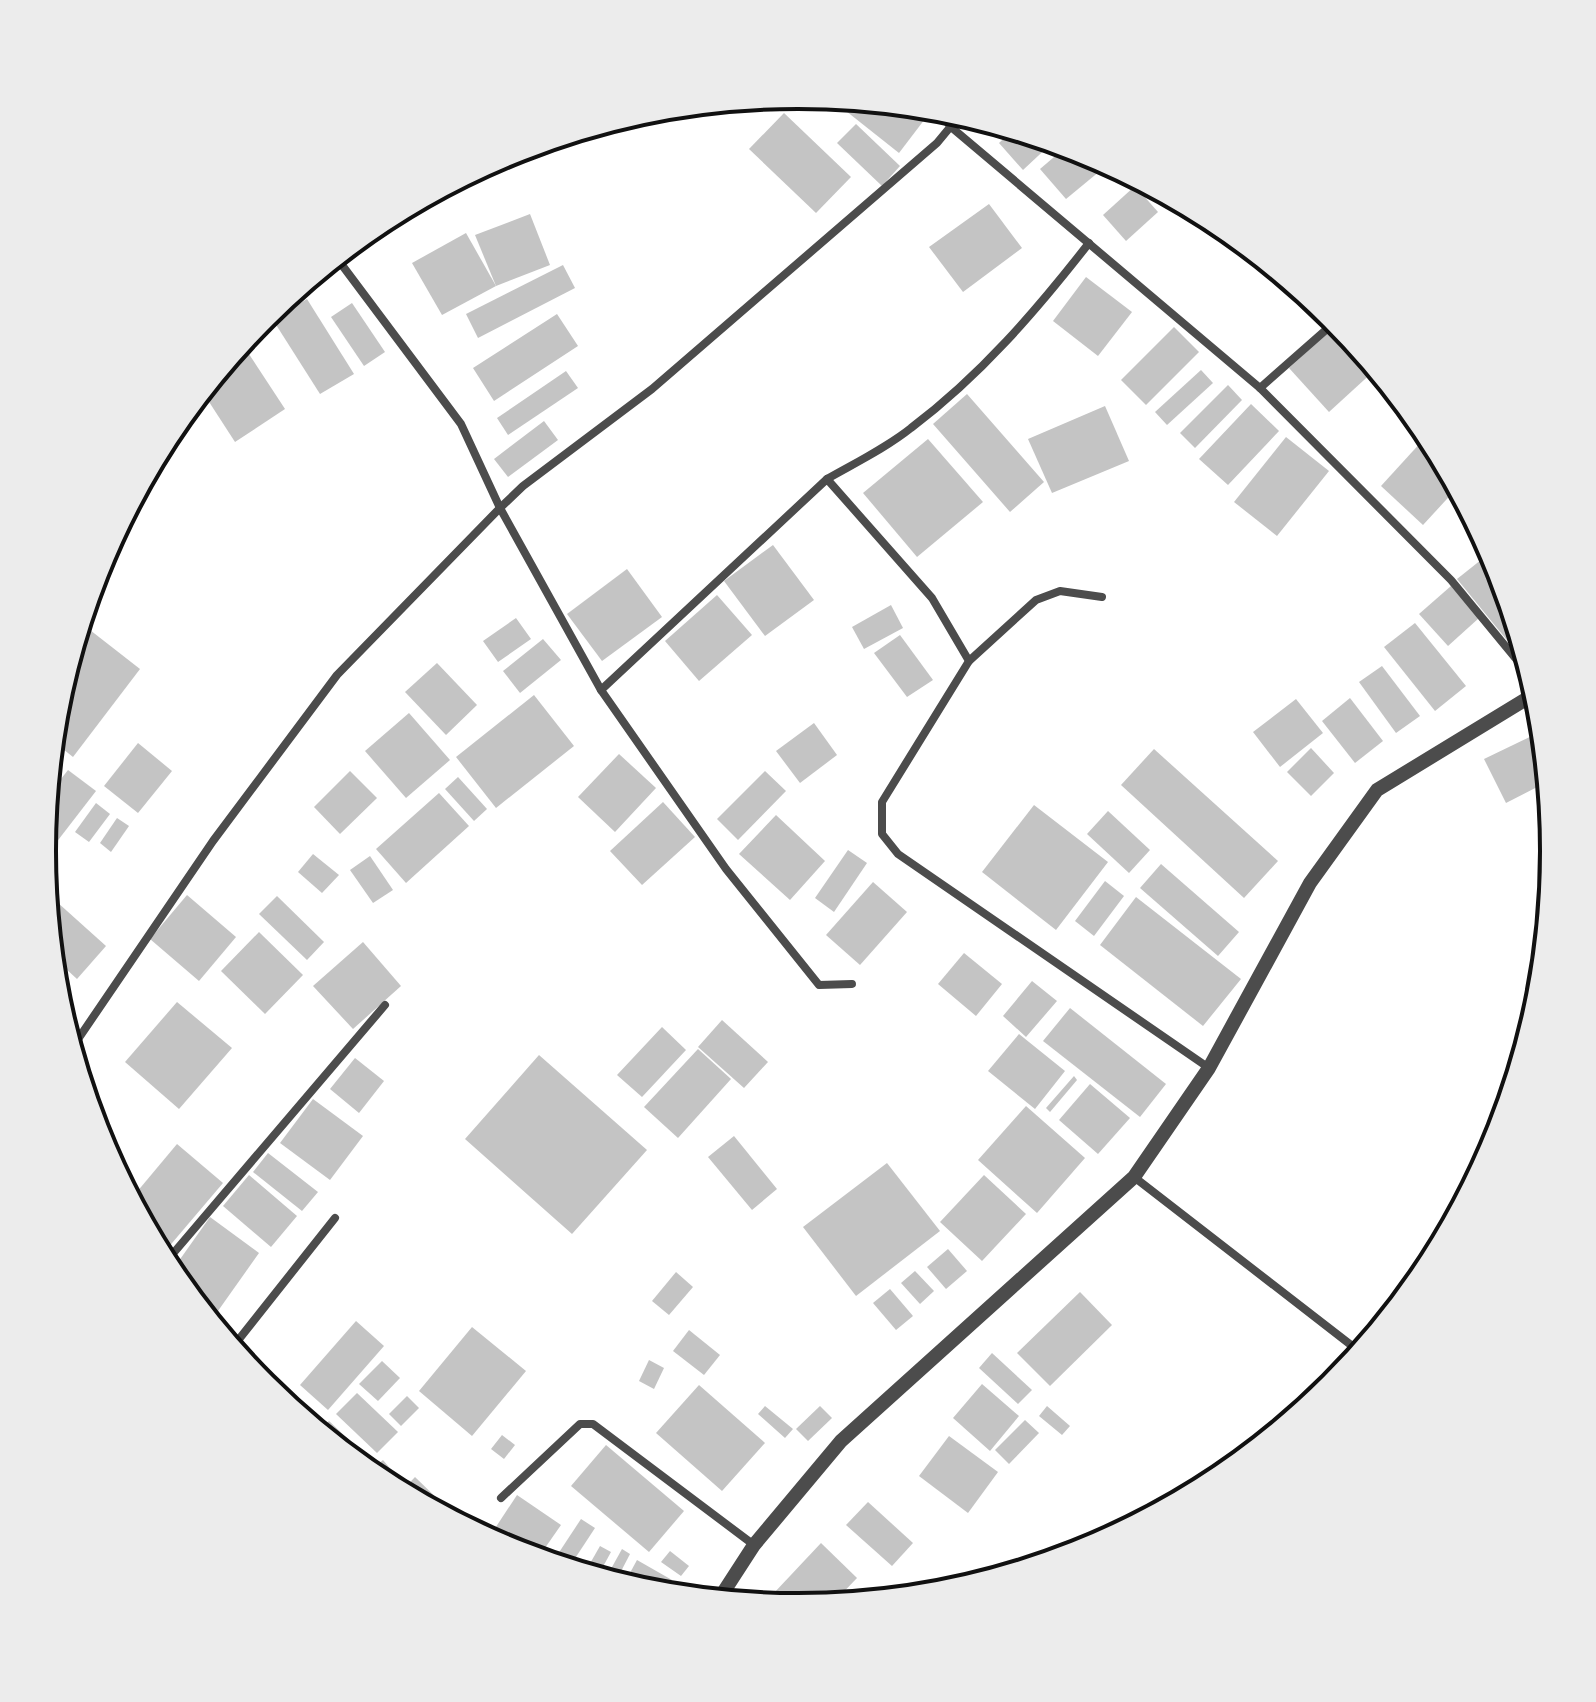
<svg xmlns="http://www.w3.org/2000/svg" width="1596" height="1702" viewBox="0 0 1596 1702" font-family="'Fira Sans',sans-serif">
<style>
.building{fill:#c4c4c4}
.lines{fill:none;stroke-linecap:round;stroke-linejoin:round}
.minor{stroke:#4c4c4c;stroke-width:8}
.tertiary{stroke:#4c4c4c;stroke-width:14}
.rim{fill:none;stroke:#111;stroke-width:4}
</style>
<rect width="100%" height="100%" fill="#fff"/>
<g class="building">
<polygon points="854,101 926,108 931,111 899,153 846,111"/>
<polygon points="662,108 663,111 630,129 624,118"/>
<polygon points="784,113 851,177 816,213 749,149"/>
<polygon points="856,124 900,166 882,186 837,143"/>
<polygon points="1013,130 1053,142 1023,170 999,143"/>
<polygon points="1067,146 1088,153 1106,166 1066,199 1040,169"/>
<polygon points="1135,186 1158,212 1126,241 1103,215"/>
<polygon points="989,204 1022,248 963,292 929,247"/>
<polygon points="530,214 550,265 496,286 475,235"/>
<polygon points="466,233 496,286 442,315 412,263"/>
<polygon points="563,265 575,288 478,338 466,314"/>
<polygon points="1086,277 1132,312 1098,356 1053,321"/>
<polygon points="307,299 354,374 320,394 273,320"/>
<polygon points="352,303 385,352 364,366 331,317"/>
<polygon points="557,314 578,346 494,401 473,368"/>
<polygon points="1338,323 1376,369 1329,412 1289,368"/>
<polygon points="1174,327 1199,352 1146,405 1121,380"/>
<polygon points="245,348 285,409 235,442 202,391 230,358"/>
<polygon points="1201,370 1213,383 1167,425 1155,412"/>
<polygon points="566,371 578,388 508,435 497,418"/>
<polygon points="1228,385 1242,400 1195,448 1180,433"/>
<polygon points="967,394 1044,482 1010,512 933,424"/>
<polygon points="1251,404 1279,431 1228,485 1199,459"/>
<polygon points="1105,406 1129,461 1052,493 1028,439"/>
<polygon points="544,421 558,440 508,477 494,459"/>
<polygon points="1286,437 1329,471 1277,536 1234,502"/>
<polygon points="928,439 983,502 917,557 863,493"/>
<polygon points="1423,440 1439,455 1457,488 1423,525 1381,486"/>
<polygon points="137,492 146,500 113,539 112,538"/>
<polygon points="773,545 814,600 765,636 724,581"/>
<polygon points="1491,552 1497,562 1526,660 1524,661 1457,579"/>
<polygon points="627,569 662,617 602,661 567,614"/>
<polygon points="1451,586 1479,618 1448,646 1419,614"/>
<polygon points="717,595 752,635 699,681 665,641"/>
<polygon points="891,605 903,628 864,649 852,627"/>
<polygon points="516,618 531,639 498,662 483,641"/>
<polygon points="81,623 140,669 73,757 53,741 57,703"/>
<polygon points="1415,623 1466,686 1435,711 1384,647"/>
<polygon points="900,635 933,680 907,697 874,653"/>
<polygon points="543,639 561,660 520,693 503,671"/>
<polygon points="437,663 477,705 446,735 405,692"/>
<polygon points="1382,666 1420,716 1396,733 1359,682"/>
<polygon points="534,695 574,746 496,808 456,757"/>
<polygon points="1350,698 1383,741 1355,763 1322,721"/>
<polygon points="1296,699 1323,733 1280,767 1253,732"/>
<polygon points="409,713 450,760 406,798 365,751"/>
<polygon points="814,723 837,755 800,783 776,751"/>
<polygon points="1542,731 1547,782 1506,803 1484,759"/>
<polygon points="138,743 172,771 138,813 104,786"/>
<polygon points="1311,748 1334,773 1311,796 1287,772"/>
<polygon points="1154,749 1278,861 1244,898 1121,785"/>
<polygon points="619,754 656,788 615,832 578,797"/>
<polygon points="68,770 96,791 52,848 43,841 47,797"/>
<polygon points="350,771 377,798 340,834 314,807"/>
<polygon points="765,771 786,791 738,840 717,819"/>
<polygon points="458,777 487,809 474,821 445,789"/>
<polygon points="439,793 469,826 406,883 376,849"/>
<polygon points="663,802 695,837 642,885 610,851"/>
<polygon points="96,803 110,814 89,842 75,832"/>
<polygon points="1034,805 1108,862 1056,930 982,872"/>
<polygon points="1108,811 1150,850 1129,873 1087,834"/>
<polygon points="776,815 825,861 790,900 739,854"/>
<polygon points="117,818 129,826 111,852 100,843"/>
<polygon points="848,850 867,863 834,912 815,898"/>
<polygon points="313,854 339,875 322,893 298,872"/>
<polygon points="370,856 393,890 373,903 350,870"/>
<polygon points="1161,864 1239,932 1218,956 1140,888"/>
<polygon points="1105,881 1124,896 1094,936 1075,921"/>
<polygon points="873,882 907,912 860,965 826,935"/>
<polygon points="187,895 236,937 199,981 150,939"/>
<polygon points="277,896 324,942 307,960 259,914"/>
<polygon points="1136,897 1241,979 1203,1026 1100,945"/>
<polygon points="57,902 106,946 77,979 52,956 48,913"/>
<polygon points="259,932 303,975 265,1014 221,971"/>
<polygon points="363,942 401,986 353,1029 313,986"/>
<polygon points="964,953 1002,984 976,1016 938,984"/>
<polygon points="1032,981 1057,1001 1026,1037 1003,1016"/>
<polygon points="177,1002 232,1048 179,1109 125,1062"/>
<polygon points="1070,1008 1166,1084 1140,1117 1043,1041"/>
<polygon points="722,1020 768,1062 744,1088 698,1047"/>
<polygon points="662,1027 686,1050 642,1097 617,1075"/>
<polygon points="1019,1034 1065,1071 1035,1109 988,1071"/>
<polygon points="698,1049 731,1079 678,1138 644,1107"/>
<polygon points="539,1055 647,1150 572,1234 465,1139"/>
<polygon points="355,1058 384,1081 359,1113 330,1089"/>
<polygon points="1074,1076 1077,1080 1050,1112 1046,1108"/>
<polygon points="1090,1084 1130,1118 1098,1154 1059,1120"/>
<polygon points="313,1099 363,1136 330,1180 280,1143"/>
<polygon points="1026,1106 1085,1158 1037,1213 978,1160"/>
<polygon points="734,1136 777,1189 752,1210 708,1157"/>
<polygon points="177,1144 223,1183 161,1256 131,1199"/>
<polygon points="268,1153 318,1192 302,1211 253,1172"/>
<polygon points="887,1163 940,1231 856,1296 803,1227"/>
<polygon points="249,1175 297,1216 271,1247 223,1206"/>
<polygon points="984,1175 1026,1214 982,1261 940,1222"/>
<polygon points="210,1217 259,1253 213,1318 200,1308 171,1272"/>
<polygon points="948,1249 967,1271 946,1289 927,1267"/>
<polygon points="915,1271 934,1291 920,1304 901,1283"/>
<polygon points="676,1272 693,1287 669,1315 652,1301"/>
<polygon points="890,1289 913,1316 896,1330 873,1303"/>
<polygon points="1080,1292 1112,1325 1050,1386 1017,1353"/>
<polygon points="356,1321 384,1346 328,1410 300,1385"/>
<polygon points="472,1327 526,1371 472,1436 419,1391"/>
<polygon points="689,1330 720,1355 704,1375 673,1351"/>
<polygon points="992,1353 1032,1390 1018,1404 979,1368"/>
<polygon points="649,1360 664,1368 654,1389 639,1381"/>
<polygon points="382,1361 400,1378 378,1401 359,1384"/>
<polygon points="982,1384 1019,1416 990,1451 953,1418"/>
<polygon points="699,1385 765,1443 722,1491 656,1433"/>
<polygon points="357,1393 398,1432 377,1453 336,1414"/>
<polygon points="407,1396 419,1408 401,1426 389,1414"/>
<polygon points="765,1406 793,1429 785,1438 758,1414"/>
<polygon points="820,1406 832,1418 808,1441 796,1429"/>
<polygon points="1047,1406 1070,1426 1062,1435 1039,1416"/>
<polygon points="1025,1420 1039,1433 1009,1464 995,1450"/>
<polygon points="329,1421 368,1458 360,1465 319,1431"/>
<polygon points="502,1435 515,1445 504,1459 491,1449"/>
<polygon points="949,1436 998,1472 968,1513 919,1476"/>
<polygon points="606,1445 684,1511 649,1552 571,1486"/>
<polygon points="383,1460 398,1478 389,1486 369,1472"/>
<polygon points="415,1477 450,1511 446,1516 401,1492"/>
<polygon points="517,1495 561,1525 538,1558 508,1549 488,1539"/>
<polygon points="868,1502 913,1543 892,1566 846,1525"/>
<polygon points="581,1519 595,1528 570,1566 556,1557"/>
<polygon points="821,1543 857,1578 832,1604 787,1606 774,1593"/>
<polygon points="600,1546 611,1552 599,1574 588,1567"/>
<polygon points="622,1549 630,1554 616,1581 607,1576"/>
<polygon points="670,1551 689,1566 681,1576 661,1562"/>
<polygon points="637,1560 672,1580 664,1594 624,1584"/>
</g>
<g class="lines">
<g class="minor">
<polyline points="937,109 951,127 1260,388 1451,580 1531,677"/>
<polyline points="336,257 461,424 500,508 601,690 827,479 932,598 969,661 882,802 882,834 898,854 1209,1068"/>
<polyline points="1260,388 1336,321"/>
<path d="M827,479C855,463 886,448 911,428C980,376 1036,311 1089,243"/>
<polyline points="969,661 1036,600 1060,591 1102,597"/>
<polyline points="601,690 726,869 819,985 852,984"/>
<polyline points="72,1048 213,841 337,675 500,508 523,486 652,389 937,143 961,114"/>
<polyline points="1134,1177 1360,1352"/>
<polyline points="165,1263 385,1005"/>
<polyline points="232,1348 335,1218"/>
<polyline points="501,1498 580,1424 593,1424 754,1545"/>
<polyline points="722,1593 739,1601"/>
</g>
<polyline class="tertiary" points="719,1599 754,1545 841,1441 1134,1177 1209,1068 1310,883 1377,790 1536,693"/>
</g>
<path d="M0 0H1596V1702H0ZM56 851a742 742 0 1 1 1484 0a742 742 0 1 1-1484 0Z" fill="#ececec" fill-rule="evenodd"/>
<path class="rim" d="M56 851a742 742 0 1 1 1484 0a742 742 0 1 1-1484 0Z"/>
</svg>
